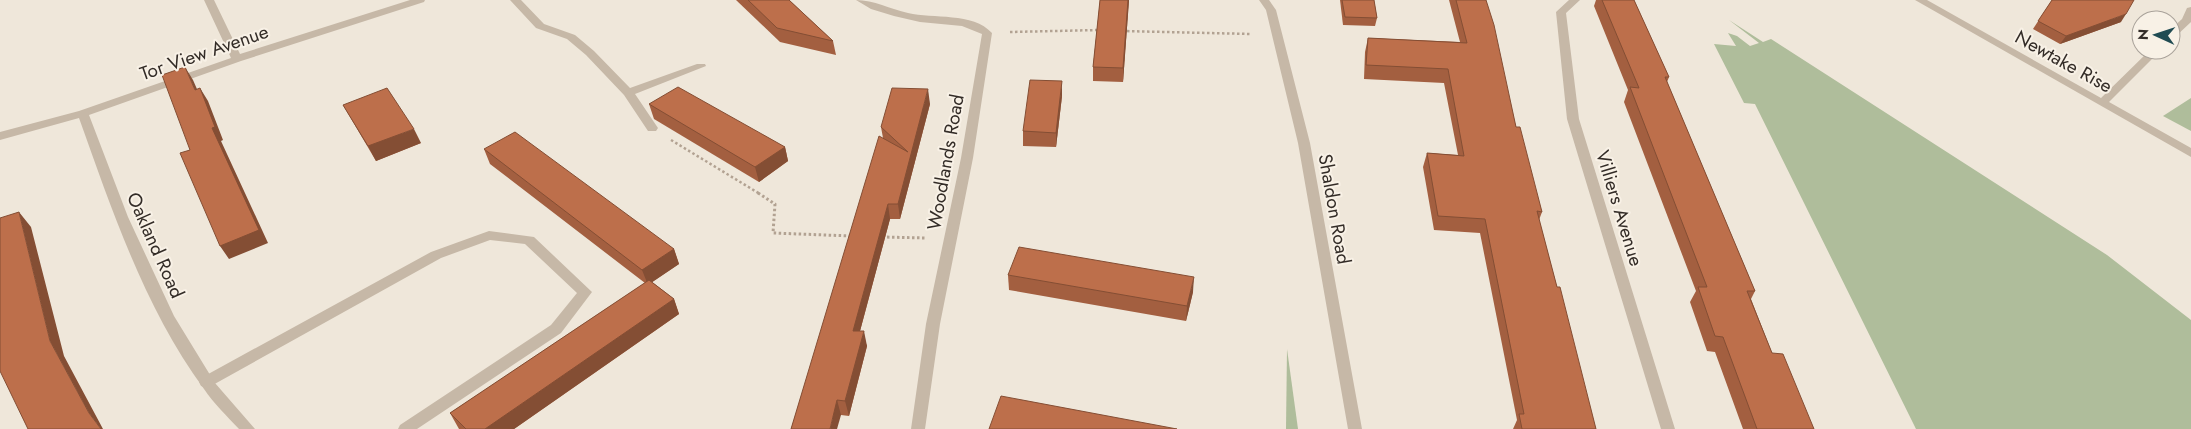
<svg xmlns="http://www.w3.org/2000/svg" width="2191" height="429" viewBox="0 0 2191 429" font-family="Jost,sans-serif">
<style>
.green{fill:#afbd9b}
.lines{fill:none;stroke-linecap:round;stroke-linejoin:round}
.path-far1{stroke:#b2a292;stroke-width:2.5;stroke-dasharray:2.5 2.5;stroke-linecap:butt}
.path{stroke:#b2a292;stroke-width:3;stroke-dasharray:2.5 2.5;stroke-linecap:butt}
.service{fill:#c6b8a7;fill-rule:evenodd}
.minor{fill:#c6b8a7;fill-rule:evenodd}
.tertiary{fill:#c6b8a7;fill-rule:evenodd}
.wall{fill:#a35f40}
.shaded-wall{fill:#844e34}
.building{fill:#bd6f4b;stroke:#844e34}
.labels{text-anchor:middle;stroke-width:4;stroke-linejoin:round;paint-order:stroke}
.street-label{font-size:19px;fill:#332c27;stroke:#f8f1e6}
</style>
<rect width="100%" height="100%" fill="#efe7da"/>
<g class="green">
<polygon points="1729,20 1763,42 1771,39 2107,255 2191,320 2191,429 1916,429 1755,104 1744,103 1714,44 1736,46 1728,33 1737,36 1750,46 1759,43"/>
<polygon points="2191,98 2191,131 2163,116"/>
<polygon points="1287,349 1298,429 1286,429"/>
</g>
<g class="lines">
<g class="path-far1">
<polyline points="1122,31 1251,34"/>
<polyline points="1010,32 1099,30"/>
<polyline points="671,140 760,194"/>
</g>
<g class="path">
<polyline points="758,193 775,204 773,233 851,236"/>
<polyline points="882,237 926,238"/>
</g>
<polygon class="service" points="489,231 534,237 592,292 561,333 417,429 398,429 400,425 551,325 577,293 525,244 490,240 441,258 211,386 206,388 201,386 199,382 201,378 431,252"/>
<g class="minor">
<path d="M204,0H214L240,54L410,0H425L424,2L241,61L89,115L128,217L174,316L215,383L255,429H239C227,416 214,404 204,389C145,309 112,210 79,118L0,140V132L79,111L231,58Z"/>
<polygon points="510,0 521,0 544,24 575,35 594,51 630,88 697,64 705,64 706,66 635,94 658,128 656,131 648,131 624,95 586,55 567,39 536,28"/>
<path d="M856,0C874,0 890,9 908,13C933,19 973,12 992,33L973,158L940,324L925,429H911L926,324L961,158L982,34L962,26L920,22L894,16L871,9Z"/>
<polygon points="1569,0 1580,0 1566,13 1579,119 1675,429 1661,429 1567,119 1556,12"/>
<polygon points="1915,0 1927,0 2101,98 2150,50 2161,50 2109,102 2191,148 2191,157"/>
<polygon points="2191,7 2191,22 2175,37 2171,38 2171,29 2182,19 2187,8"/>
</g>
<polygon class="tertiary" points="1259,0 1269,0 1276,10 1310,143 1362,429 1348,429 1298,143 1266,10"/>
</g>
<g class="wall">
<polygon points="736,0 789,0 833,41 836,55 780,42"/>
<polygon points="1100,0 1129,0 1123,82 1093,81 1093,67"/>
<polygon points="1340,0 1374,0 1377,18 1375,26 1343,25"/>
<polygon points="1449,0 1486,0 1516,127 1542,212 1539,220 1557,287 1596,429 1513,429 1517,420 1480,233 1434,230 1423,167 1427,153 1458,155 1444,83 1364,79 1365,52 1368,38 1460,42"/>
<polygon points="1596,0 1634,0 1669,77 1667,82 1755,291 1751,299 1772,353 1814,429 1743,429 1715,352 1707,351 1690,302 1696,291 1624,102 1628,90 1594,6"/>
<polygon points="2052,0 2121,22 2060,44 2033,29"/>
<polygon points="1062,96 1056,147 1023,146 1023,131"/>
<polygon points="649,104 785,147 788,161 759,182 654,119"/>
<polygon points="930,104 900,219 890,219 860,331 867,346 849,416 841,415 791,429 883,138 881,127"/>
<polygon points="343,105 421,143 376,161"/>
<polygon points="484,149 674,249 679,264 652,282 674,299 679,314 514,429 459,429 450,413 645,283 490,164"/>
<polygon points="1008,275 1193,292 1186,321 1009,290"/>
</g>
<g class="shaded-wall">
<polygon points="1128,0 1129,0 1123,82 1123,68"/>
<polygon points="2126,14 2121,22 2060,44 2066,36"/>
<polygon points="185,67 193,80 203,103 195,90"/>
<polygon points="1062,81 1062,96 1056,147 1056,133"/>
<polygon points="200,88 208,101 223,140 221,141 268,243 229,259 220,246 212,128"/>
<polygon points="928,89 930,104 900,219 898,204"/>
<polygon points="414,129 421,143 376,161 368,146"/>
<polygon points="785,147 788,161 759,182 755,167"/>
<polygon points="888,204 890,219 856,346 853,331"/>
<polygon points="19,212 31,227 64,356 103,429 101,429 89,413 50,341"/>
<polygon points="674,249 679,264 648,285 642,270"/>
<polygon points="1194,277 1193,292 1186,321 1187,306"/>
<polygon points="674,299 679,314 514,429 485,429"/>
<polygon points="864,331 867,346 849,416 845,401"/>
<polygon points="837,400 841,415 837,429 830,429"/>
</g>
<g class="building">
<polygon points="748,0 789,0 833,41 777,28"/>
<polygon points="1100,0 1128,0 1123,68 1093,67"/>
<polygon points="1342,0 1374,0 1377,18 1345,17"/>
<polygon points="1456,0 1486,0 1494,25 1516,127 1520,127 1542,212 1537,211 1557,287 1560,287 1596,429 1522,429 1519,414 1524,414 1485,219 1438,216 1427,153 1464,156 1448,69 1366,65 1368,38 1467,43"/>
<polygon points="1602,0 1634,0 1669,77 1665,77 1755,291 1747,291 1772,353 1783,354 1814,429 1757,429 1723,337 1715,336 1698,287 1707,287 1630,87 1639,88"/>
<polygon points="2052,0 2134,0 2126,14 2066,36 2038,21"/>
<polygon points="185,67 195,90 200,88 215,127 212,128 259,230 220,246 180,153 190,150 162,75"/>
<polygon points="1030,80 1062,81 1056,133 1023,131"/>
<polygon points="678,87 785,147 755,167 649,104"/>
<polygon points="387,88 414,129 368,146 343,105"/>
<polygon points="892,88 928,89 898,204 888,204 853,331 864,331 845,401 837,400 830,429 791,429 879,136 908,152 881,127"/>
<polygon points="515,132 674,249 642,270 484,149"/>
<polygon points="19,212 50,341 89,413 101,429 28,429 0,371 0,218"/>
<polygon points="1019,247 1194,277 1187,306 1008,275"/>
<polygon points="649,280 674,299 485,429 466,429 450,413"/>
<polygon points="1001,396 1177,429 989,429"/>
</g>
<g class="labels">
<g class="street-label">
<text transform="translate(204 52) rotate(-19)" y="7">Tor View Avenue</text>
<text transform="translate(2064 61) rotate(29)" y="7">Newtake Rise</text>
<text transform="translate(945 162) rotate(-80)" y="7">Woodlands Road</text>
<text transform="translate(1620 208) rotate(73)" y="7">Villiers Avenue</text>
<text transform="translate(1335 209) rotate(80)" y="7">Shaldon Road</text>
<text transform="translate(156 245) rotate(66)" y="7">Oakland Road</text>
</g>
</g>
<g transform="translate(2156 35) rotate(273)"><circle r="24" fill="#f8f1e6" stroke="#a9a29a"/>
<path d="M0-4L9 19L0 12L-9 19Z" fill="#204b52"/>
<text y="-8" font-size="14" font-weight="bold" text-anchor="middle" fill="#332c27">N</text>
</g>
</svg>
